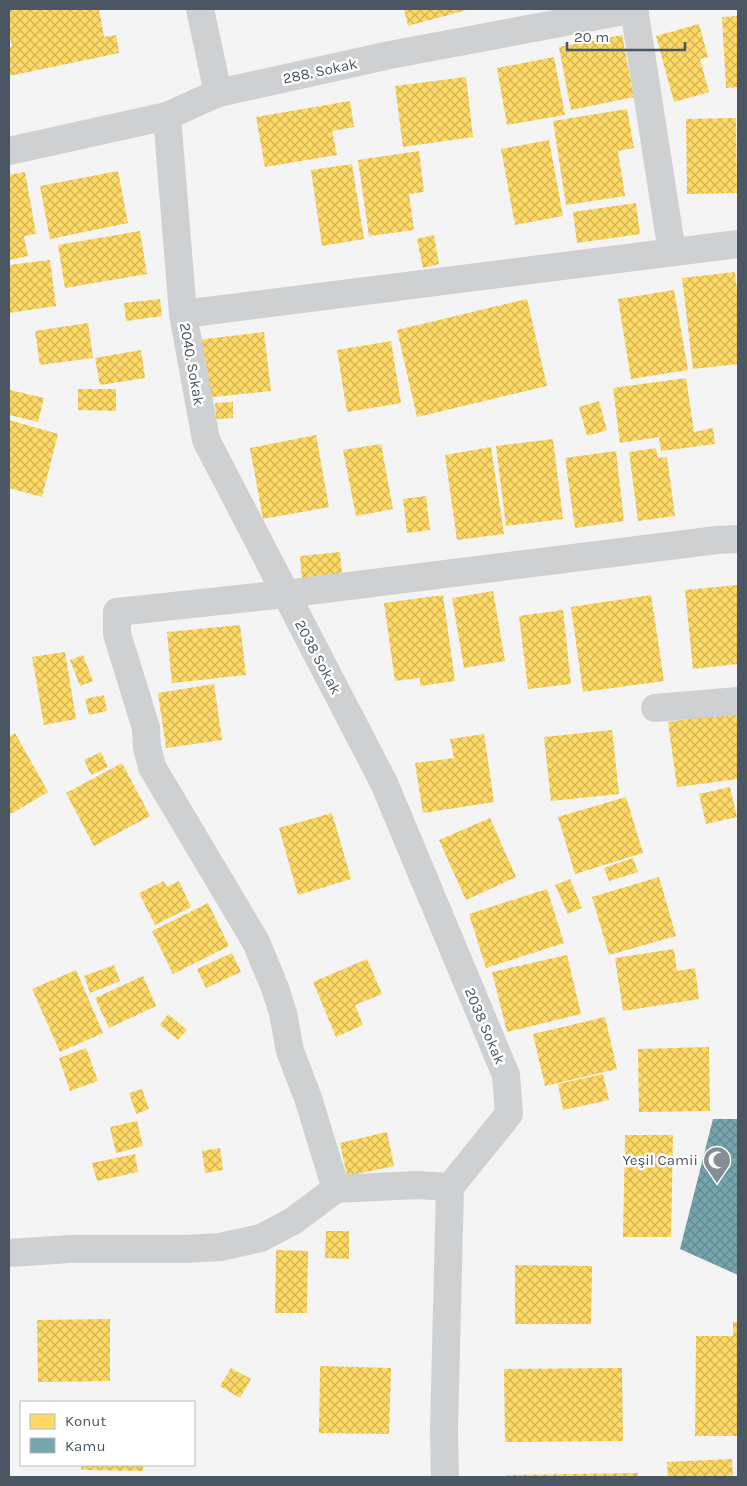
<svg xmlns="http://www.w3.org/2000/svg" width="747" height="1486" viewBox="0 0 747 1486" font-family="Karla,sans-serif">
<style>
.homes{fill:url(#homes-cross-hatch)}
.public{fill:url(#public-cross-hatch)}
.lines{fill:none;stroke-linecap:round;stroke-linejoin:round}
.minor{stroke:#ced0d2;stroke-width:28}
.labels{text-anchor:middle;stroke-width:5;stroke-linejoin:round;paint-order:stroke}
.street-label{font-size:15px;fill:#4a5661;stroke:#fff}
.poi-label{font-size:15px;fill:#4a5661;stroke:#fff;text-anchor:end}
</style>
<defs>
<pattern id="homes-cross-hatch" width="8" height="8" patternUnits="userSpaceOnUse" patternTransform="scale(1.25)"><rect width="8" height="8" fill="#ffd966"/><path d="M0 0l8 8M0 8l8-8" fill="none" stroke="#d0b357"/></pattern>
<pattern id="public-cross-hatch" width="8" height="8" patternUnits="userSpaceOnUse" patternTransform="scale(1.25)"><rect width="8" height="8" fill="#76a5af"/><path d="M0 0l8 8M0 8l8-8" fill="none" stroke="#638992"/></pattern>
</defs>
<rect width="100%" height="100%" fill="#f4f4f4"/>
<g class="homes">
<polygon points="9,9 99,9 104,37 116,35 119,53 9,76 9,47 12,47 9,31"/>
<polygon points="404,9 470,9 408,26"/>
<polygon points="738,16 738,87 726,88 722,17"/>
<polygon points="699,24 708,57 700,59 709,92 674,102 656,36"/>
<polygon points="622,35 634,97 571,110 559,47"/>
<polygon points="554,57 565,115 507,125 497,68"/>
<polygon points="466,77 473,137 403,147 395,86"/>
<polygon points="350,101 354,127 332,131 337,155 265,167 256,117"/>
<polygon points="627,109 634,148 618,151 625,196 566,205 553,121"/>
<polygon points="736,118 737,193 687,194 686,119"/>
<polygon points="549,140 563,216 515,225 501,149"/>
<polygon points="419,151 424,192 409,194 414,230 369,236 358,160"/>
<polygon points="352,164 364,239 322,246 311,170"/>
<polygon points="118,171 128,223 50,239 40,186"/>
<polygon points="25,172 36,234 24,236 28,256 9,260 9,175"/>
<polygon points="636,203 640,234 577,243 573,212"/>
<polygon points="140,231 147,274 65,288 58,245"/>
<polygon points="434,235 439,264 423,268 417,239"/>
<polygon points="50,260 56,306 9,313 9,265"/>
<polygon points="735,272 738,299 738,364 693,369 682,278"/>
<polygon points="674,290 688,370 631,379 618,299"/>
<polygon points="160,299 162,316 126,321 124,303"/>
<polygon points="527,299 547,386 417,417 397,330"/>
<polygon points="88,323 93,358 40,365 35,331"/>
<polygon points="264,332 271,391 204,398 197,340"/>
<polygon points="391,341 401,403 347,412 337,350"/>
<polygon points="141,350 145,378 100,385 95,358"/>
<polygon points="686,378 694,432 713,428 715,444 661,451 659,437 620,443 613,388"/>
<polygon points="78,389 116,389 116,411 78,410"/>
<polygon points="10,390 44,398 38,422 9,415"/>
<polygon points="599,401 607,430 587,436 579,407"/>
<polygon points="233,402 233,418 216,419 215,403"/>
<polygon points="9,420 58,434 42,497 9,488"/>
<polygon points="316,435 329,507 263,519 250,448"/>
<polygon points="553,439 563,519 506,526 496,446"/>
<polygon points="381,444 393,509 356,516 343,450"/>
<polygon points="491,447 504,534 457,540 445,455"/>
<polygon points="656,448 658,458 667,457 675,516 638,521 629,452"/>
<polygon points="616,451 624,521 575,528 565,458"/>
<polygon points="426,496 430,530 407,533 403,499"/>
<polygon points="340,552 342,575 302,579 300,556"/>
<polygon points="738,585 738,664 693,669 685,590"/>
<polygon points="493,591 505,661 464,668 452,598"/>
<polygon points="443,595 455,681 420,686 420,678 395,681 384,603"/>
<polygon points="651,595 664,681 583,692 571,607"/>
<polygon points="563,610 571,684 528,689 519,616"/>
<polygon points="240,625 246,675 172,683 167,632"/>
<polygon points="65,652 76,719 44,725 32,657"/>
<polygon points="83,655 93,681 80,686 70,660"/>
<polygon points="214,684 222,740 166,748 158,693"/>
<polygon points="104,695 107,711 89,715 85,699"/>
<polygon points="736,712 738,729 738,779 677,787 668,722"/>
<polygon points="612,730 619,794 551,801 544,737"/>
<polygon points="15,733 48,792 9,815 9,737"/>
<polygon points="484,734 494,802 423,813 415,763 454,758 450,739"/>
<polygon points="101,752 108,767 91,775 84,760"/>
<polygon points="122,763 150,816 94,846 66,793"/>
<polygon points="730,787 737,817 706,824 699,794"/>
<polygon points="626,797 643,853 575,874 558,817"/>
<polygon points="332,813 351,879 298,895 279,828"/>
<polygon points="490,818 516,877 466,900 439,840"/>
<polygon points="633,858 638,872 609,881 604,868"/>
<polygon points="659,877 676,936 609,955 592,897"/>
<polygon points="570,879 582,908 568,914 555,885"/>
<polygon points="164,881 167,887 179,881 191,907 155,925 139,893"/>
<polygon points="547,889 564,943 486,968 469,914"/>
<polygon points="208,903 229,946 173,974 152,931"/>
<polygon points="674,949 677,971 695,968 699,999 623,1011 615,958"/>
<polygon points="232,953 241,972 206,988 197,969"/>
<polygon points="567,955 581,1014 507,1032 492,972"/>
<polygon points="367,959 382,994 355,1005 363,1025 336,1037 313,982"/>
<polygon points="114,965 120,981 90,993 84,976"/>
<polygon points="76,970 103,1033 60,1052 32,989"/>
<polygon points="143,976 156,1006 109,1028 95,998"/>
<polygon points="168,1014 187,1030 178,1040 160,1025"/>
<polygon points="605,1017 617,1069 545,1086 533,1034"/>
<polygon points="709,1047 710,1111 639,1112 638,1049"/>
<polygon points="86,1048 98,1081 70,1091 59,1058"/>
<polygon points="603,1074 609,1100 563,1110 558,1084"/>
<polygon points="142,1089 149,1109 136,1114 129,1093"/>
<polygon points="137,1121 143,1146 116,1153 110,1127"/>
<polygon points="387,1132 394,1166 347,1176 340,1143"/>
<polygon points="625,1135 673,1135 671,1237 623,1237"/>
<polygon points="220,1148 223,1170 205,1173 202,1151"/>
<polygon points="135,1154 138,1172 97,1181 92,1163"/>
<polygon points="326,1231 349,1231 349,1259 325,1258"/>
<polygon points="276,1250 308,1251 307,1313 275,1313"/>
<polygon points="515,1265 592,1266 591,1324 515,1324"/>
<polygon points="110,1319 110,1381 38,1382 37,1320"/>
<polygon points="733,1322 738,1322 738,1436 695,1436 696,1336 733,1336"/>
<polygon points="320,1366 391,1368 389,1434 319,1433"/>
<polygon points="231,1368 251,1379 240,1398 220,1386"/>
<polygon points="622,1368 623,1441 505,1442 504,1369"/>
<polygon points="732,1459 733,1477 668,1477 667,1462"/>
<polygon points="81,1465 143,1465 143,1471 81,1470"/>
<polygon points="638,1473 638,1477 506,1477 506,1475"/>
</g>
<polygon class="public" points="713,1119 738,1119 738,1275 680,1249"/>
<g class="lines">
<g class="minor">
<polyline points="200,9 218,93"/>
<polyline points="634,9 672,252"/>
<polyline points="167,116 183,314 206,440 384,783 506,1075 509,1114 450,1187 444,1431 445,1477"/>
<polyline points="9,151 167,116 218,93 390,55 635,9"/>
<polyline points="183,314 738,244"/>
<polyline points="655,708 738,701"/>
<polyline points="336,1189 308,1098 290,1051 283,1013 275,988 256,942 152,767 147,747 146,728 117,634 117,612 285,594 717,540 738,539"/>
<polyline points="9,1253 70,1249 185,1249 220,1247 261,1238 293,1221 336,1189 417,1185 450,1187"/>
</g>
</g>
<defs>
<g id="mosque-pin" transform="scale(1.4375)"><path d="M0 17L-7.5 6A9.5 9.5 0 1 1 7.5 6Z" fill="#868d94" stroke="#fff"/><path d="M3.5-4.9A6 6 0 1 0 3.5 4.9A5 5 0 1 1 3.5-4.9Z" fill="#fff"/></g>
</defs>
<g fill-rule="evenodd">
<use href="#mosque-pin" x="717" y="1160"/>
</g>
<g class="labels">
<g class="street-label">
<text transform="translate(320 71) rotate(-12)" y="5">288. Sokak</text>
<text transform="translate(192 364) rotate(80)" y="5">2040. Sokak</text>
<text transform="translate(318 657) rotate(62)" y="5">2038 Sokak</text>
<text transform="translate(485 1026) rotate(67)" y="5">2038 Sokak</text>
</g>
<g class="poi-label">
<text x="698" y="1165">Yeşil Camii</text>
</g>
</g>
<rect width="747" height="1486" fill="none" stroke="#4a5661" stroke-width="20"/>
<rect x="20" y="1401" width="175" height="65" fill="#ffffff" stroke="#b7bbc0"/>
<rect x="30" y="1414" width="25" height="15" fill="#ffd966" stroke="#b7bbc0"/>
<text x="65" y="1426" font-size="15" fill="#4a5661">Konut</text>
<rect x="30" y="1438" width="25" height="15" fill="#76a5af" stroke="#b7bbc0"/>
<text x="65" y="1451" font-size="15" fill="#4a5661">Kamu</text>
<path d="M567 42v8h118v-8" fill="none" stroke="#4a5661" stroke-width="2.5"/>
<text x="574" y="42" font-size="15" fill="#4a5661" stroke="#ffffff" stroke-width="4" paint-order="stroke">20 m</text>
</svg>
